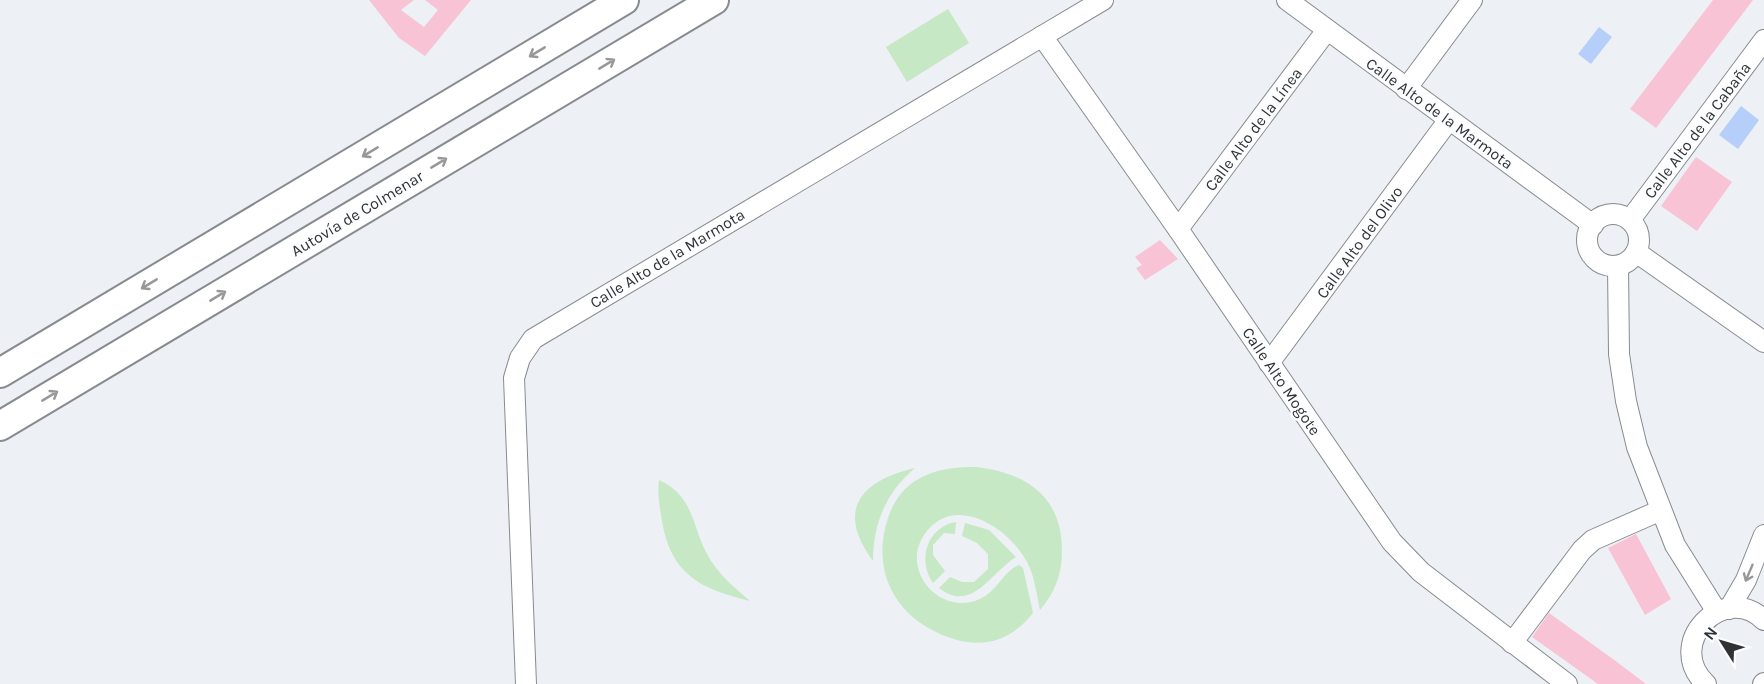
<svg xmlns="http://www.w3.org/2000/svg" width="1764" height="684" viewBox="0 0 1764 684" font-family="Karla,sans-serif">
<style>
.green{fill:#c6e8c4}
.water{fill:#b5cffa}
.building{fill:#f9c3d6}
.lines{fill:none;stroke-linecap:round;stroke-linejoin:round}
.minor-casing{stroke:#878b8f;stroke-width:22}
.highway-casing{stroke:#878b8f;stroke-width:32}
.minor{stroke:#fff;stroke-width:20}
.highway{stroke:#fff;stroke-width:28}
.oneway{stroke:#98989a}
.labels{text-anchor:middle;stroke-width:5;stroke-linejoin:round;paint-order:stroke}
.street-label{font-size:16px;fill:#313234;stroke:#fcfdff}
</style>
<rect width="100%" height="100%" fill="#edf0f5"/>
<g class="green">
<polygon points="948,9 969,43 907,82 886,47"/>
<path d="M976,467C1026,473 1062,496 1062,551C1062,575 1055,592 1040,610C1037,596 1035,579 1029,566C1013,530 954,490 924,535C900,571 941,617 980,599C994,593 1001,577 1013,568L1019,565L1023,568L1033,613C1013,638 989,648 957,640C900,624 869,576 888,518C893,503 902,489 915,481C934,469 954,467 976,467Z"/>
<path d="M915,468C886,492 873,524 873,561C836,511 859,481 915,468Z"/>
<path d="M659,480C695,497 691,525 708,556C718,574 735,588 750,601C701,589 671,575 662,521C660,508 657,494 659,480Z"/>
<path d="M956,522L955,534L944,533L933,545V555L945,571L933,583C917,560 927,527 956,522Z"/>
<path d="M965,523L989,530L1016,557C991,572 972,614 939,588L950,577L962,582H974L988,569V554L977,543L962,536Z"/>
</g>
<g class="water">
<polygon points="1599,27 1612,37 1591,64 1578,54"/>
<polygon points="1741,106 1759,120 1738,149 1719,135"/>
</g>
<g class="building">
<polygon points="369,0 414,0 401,10 424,27 438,10 425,0 471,0 425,56 399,38"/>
<polygon points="1713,0 1753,0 1656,128 1630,109"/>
<polygon points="1696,157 1732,182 1697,231 1661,206"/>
<polygon points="1160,240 1178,259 1145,280 1136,268 1142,265 1135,257"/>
<polygon points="1636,534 1671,599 1645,615 1608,548"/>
<polygon points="1549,613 1617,662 1646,684 1598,684 1532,637"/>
</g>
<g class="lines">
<g class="minor-casing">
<g id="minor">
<polyline points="1287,0 1593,225"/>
<polyline points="1042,36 1178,229 1392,542 1421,572 1567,684"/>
<polyline points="1406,89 1472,0"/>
<circle cx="1613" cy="240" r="26"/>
<polyline points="1630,220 1764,40"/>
<polyline points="1178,229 1327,30"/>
<polyline points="1636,252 1764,342"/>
<polyline points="1618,266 1619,354 1626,401 1637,447 1675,545 1717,612"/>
<polyline points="1269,363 1448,121"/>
<polyline points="1729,609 1746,580 1764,535"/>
<polyline points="1512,643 1582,550 1593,540 1659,511"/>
<polyline points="526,684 514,378 520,358 533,339 1103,0"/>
<path d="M1706,684C1663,644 1724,581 1764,620"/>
<polyline points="1763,684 1764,683"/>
</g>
</g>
<g class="highway-casing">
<g id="highway">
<polyline points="0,373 624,0"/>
<polyline points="0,426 714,0"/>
</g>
</g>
<use href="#minor" class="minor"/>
<use href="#highway" class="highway"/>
</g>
<defs><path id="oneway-shaft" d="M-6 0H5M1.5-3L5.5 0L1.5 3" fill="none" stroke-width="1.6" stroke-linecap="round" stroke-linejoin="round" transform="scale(1.5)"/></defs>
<g class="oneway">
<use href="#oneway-shaft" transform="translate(537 52) rotate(149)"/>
<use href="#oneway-shaft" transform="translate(607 64) rotate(-31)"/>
<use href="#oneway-shaft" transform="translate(370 152) rotate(149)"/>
<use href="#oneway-shaft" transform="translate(439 163) rotate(-31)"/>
<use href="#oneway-shaft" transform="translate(149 284) rotate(149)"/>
<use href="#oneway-shaft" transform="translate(218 296) rotate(-31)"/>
<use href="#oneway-shaft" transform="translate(50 396) rotate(-31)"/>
<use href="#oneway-shaft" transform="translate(1749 573) rotate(113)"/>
</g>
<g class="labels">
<g class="street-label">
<text transform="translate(1440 113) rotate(36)" y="6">Calle Alto de la Marmota</text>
<text transform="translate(1253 129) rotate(-53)" y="6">Calle Alto de la Línea</text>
<text transform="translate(1697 130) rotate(-53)" y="6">Calle Alto de la Cabaña</text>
<text transform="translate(357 213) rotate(-31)" y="6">Autovía de Colmenar</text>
<text transform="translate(1359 242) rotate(-54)" y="6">Calle Alto del Olivo</text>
<text transform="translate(667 258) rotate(-31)" y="6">Calle Alto de la Marmota</text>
<text transform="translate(1282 381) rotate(56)" y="6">Calle Alto Mogote</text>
</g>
</g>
<g transform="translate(1722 642) rotate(307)" stroke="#fcfdff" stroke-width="4.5" paint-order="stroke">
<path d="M0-4.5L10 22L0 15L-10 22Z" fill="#313234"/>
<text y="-9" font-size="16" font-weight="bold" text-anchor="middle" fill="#313234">N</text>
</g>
</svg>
